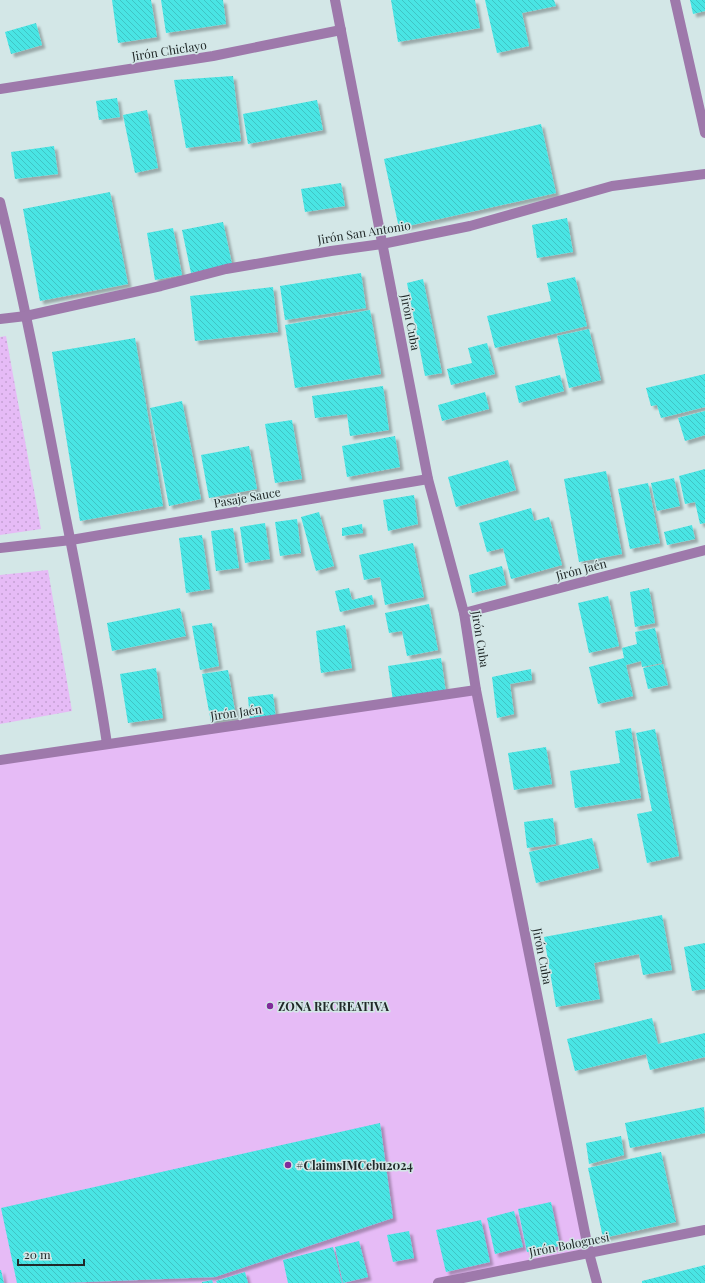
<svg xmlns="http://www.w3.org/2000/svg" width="705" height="1283" font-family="'Playfair Display',serif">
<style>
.grass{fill:url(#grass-dots)}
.pitch{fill:#e6bbf6}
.building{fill:url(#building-back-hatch);filter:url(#shadow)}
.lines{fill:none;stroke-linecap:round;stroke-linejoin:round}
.minor{stroke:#9e79ab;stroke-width:10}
.poi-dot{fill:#802b9a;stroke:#d3e7e7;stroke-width:1.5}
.labels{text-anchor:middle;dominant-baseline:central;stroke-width:3;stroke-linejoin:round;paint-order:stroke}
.street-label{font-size:12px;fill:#212929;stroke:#d3e7e7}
.poi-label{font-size:12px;font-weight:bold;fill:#212929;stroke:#d3e7e7;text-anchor:start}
</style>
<defs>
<pattern id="grass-dots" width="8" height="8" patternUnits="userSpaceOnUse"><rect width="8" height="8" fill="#e6bbf6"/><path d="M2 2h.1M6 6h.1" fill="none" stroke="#c5a1d3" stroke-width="1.8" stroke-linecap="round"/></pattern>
<pattern id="building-back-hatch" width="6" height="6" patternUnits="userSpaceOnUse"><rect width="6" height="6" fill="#48e5e4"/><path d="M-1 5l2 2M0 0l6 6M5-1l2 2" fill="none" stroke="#3fc4c4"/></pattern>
<filter id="shadow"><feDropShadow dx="3.5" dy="3.5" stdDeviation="1" flood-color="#0004"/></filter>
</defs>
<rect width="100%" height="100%" fill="#d3e7e7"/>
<!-- grass -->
<g class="grass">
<polygon points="6,336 41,529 0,535 0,337"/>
<polygon points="48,570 72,711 0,724 0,575"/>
</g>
<!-- pitch -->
<polygon class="pitch" points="476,690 589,1253 449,1283 0,1283 0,760"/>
<!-- building -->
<g class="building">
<polygon points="112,0 151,0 157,37 118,43"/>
<polygon points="161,0 223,0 226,24 166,33"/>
<polygon points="391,0 475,0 480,28 398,42"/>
<polygon points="485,0 554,0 556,6 522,13 529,46 497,53"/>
<polygon points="690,0 705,0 705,11 693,14"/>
<polygon points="36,23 42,45 11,54 5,32"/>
<polygon points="233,76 241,141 186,148 174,80"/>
<polygon points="117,98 120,117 99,120 96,101"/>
<polygon points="317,100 323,130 248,144 243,114"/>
<polygon points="147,110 158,168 135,173 123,115"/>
<polygon points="541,124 556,193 399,228 384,159"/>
<polygon points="54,146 58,174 15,179 11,152"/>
<polygon points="341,183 345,206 305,212 301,189"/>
<polygon points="110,192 128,284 40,301 23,209"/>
<polygon points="567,218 573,252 537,258 532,225"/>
<polygon points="223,222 232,264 191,273 182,230"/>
<polygon points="173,228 182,275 155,280 147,233"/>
<polygon points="361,273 366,308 285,320 280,286"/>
<polygon points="575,277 587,326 495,348 487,316 551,301 547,283"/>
<polygon points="423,279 442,373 425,376 407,283"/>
<polygon points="273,287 278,332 195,341 190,296"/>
<polygon points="370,310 381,374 295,388 285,325"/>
<polygon points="589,329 601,380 569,388 557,336"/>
<polygon points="135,338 163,506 80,521 52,352"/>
<polygon points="487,343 495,374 451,385 447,369 472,363 468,348"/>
<polygon points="705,374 705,407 661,418 657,405 651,406 646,388"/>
<polygon points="560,375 564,391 519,403 515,386"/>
<polygon points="383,386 389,430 350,436 347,414 315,418 312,396"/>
<polygon points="485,392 489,409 442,421 438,405"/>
<polygon points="182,401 201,499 169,506 150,408"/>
<polygon points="705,411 705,435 685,441 678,418"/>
<polygon points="292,420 302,479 275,483 265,424"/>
<polygon points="395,436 400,467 347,477 342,446"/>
<polygon points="249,446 257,489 209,498 201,455"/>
<polygon points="508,460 516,490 456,507 448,477"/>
<polygon points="705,469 705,523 700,524 695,502 685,504 679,476"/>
<polygon points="606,471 622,554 579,562 564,479"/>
<polygon points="674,478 680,506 657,511 651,483"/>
<polygon points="648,483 660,543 630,549 618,489"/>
<polygon points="414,495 418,524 388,531 383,500"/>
<polygon points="531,508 534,521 549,517 562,565 511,579 503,548 487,552 479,523"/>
<polygon points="319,512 334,566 316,571 301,517"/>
<polygon points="297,519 301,553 280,556 275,522"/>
<polygon points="265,523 270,559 245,563 240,527"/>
<polygon points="362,524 363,533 342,536 342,528"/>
<polygon points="692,525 695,539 667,545 664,532"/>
<polygon points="233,528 239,568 216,571 211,531"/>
<polygon points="202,535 210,589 186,593 179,538"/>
<polygon points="413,543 424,597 385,605 380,577 364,580 359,555"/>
<polygon points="502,566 506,585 472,593 469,575"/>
<polygon points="349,588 352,600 372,595 374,604 340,612 335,591"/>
<polygon points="649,588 655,623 635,627 630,592"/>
<polygon points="608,596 619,646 589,653 578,603"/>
<polygon points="429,604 438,650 407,656 402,631 389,633 385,613"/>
<polygon points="180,608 186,636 112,651 107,623"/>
<polygon points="212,623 219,666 200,670 192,626"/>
<polygon points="345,625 352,668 321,673 316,631"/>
<polygon points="655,628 662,663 642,667 641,661 626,665 633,696 598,704 589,667 624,658 622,648 637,644 635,632"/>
<polygon points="441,658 446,693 393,701 388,666"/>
<polygon points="663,664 668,685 648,689 643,668"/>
<polygon points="156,668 163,718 128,723 120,674"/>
<polygon points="531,669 532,680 510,684 514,714 497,718 492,677"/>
<polygon points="228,670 236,717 211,722 202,674"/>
<polygon points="273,694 276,719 250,721 248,697"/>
<polygon points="631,728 641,798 575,808 570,771 620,763 615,731"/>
<polygon points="655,729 679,856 647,863 637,814 652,811 636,733"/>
<polygon points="546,747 552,784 514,790 508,753"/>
<polygon points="553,818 556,844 527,848 524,822"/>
<polygon points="592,838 599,868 536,883 529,852"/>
<polygon points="662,915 672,970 643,975 639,954 594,963 600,999 556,1007 544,937"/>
<polygon points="705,943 705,989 692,991 684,947"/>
<polygon points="652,1018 658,1044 705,1033 705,1057 650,1070 646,1054 575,1071 567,1039"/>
<polygon points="704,1107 705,1133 630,1148 625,1123"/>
<polygon points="380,1123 393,1218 215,1277 61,1283 17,1283 1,1208"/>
<polygon points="621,1136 624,1155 589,1164 586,1143"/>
<polygon points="661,1152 676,1222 603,1238 588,1168"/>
<polygon points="551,1202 560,1246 527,1252 518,1209"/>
<polygon points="514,1211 523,1247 495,1254 487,1218"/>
<polygon points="481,1220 490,1262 446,1272 436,1230"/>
<polygon points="409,1231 414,1258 393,1262 387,1235"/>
<polygon points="359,1241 368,1277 343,1283 335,1247"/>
<polygon points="333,1247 342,1283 288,1283 283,1260"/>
<polygon points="705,1265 705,1283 642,1283 642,1281"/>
<polygon points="0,1270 1,1270 4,1283 0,1283"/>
<polygon points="245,1272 248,1283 217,1283 216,1281"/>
<polygon points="212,1280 213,1283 202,1283 202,1282"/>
</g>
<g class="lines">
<!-- minor -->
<g class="minor">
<polyline points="335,0 428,479 464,613 476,690 589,1253 597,1283"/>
<polyline points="675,0 705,133"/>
<polyline points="0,89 213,56 341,30"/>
<path d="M0,202c23,93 41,187 59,281 17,87 35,173 48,261"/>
<polyline points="0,319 26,316 161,286 226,269 331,251 382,244 470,226 612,186 705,174"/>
<polyline points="0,548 71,540 428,479"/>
<polyline points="464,613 705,550"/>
<polyline points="0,760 476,690"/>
<polyline points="438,1283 705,1230"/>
</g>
</g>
<!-- markers -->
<g class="poi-dot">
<circle cx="270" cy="1006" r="4"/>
<circle cx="288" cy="1165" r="4"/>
</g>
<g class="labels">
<!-- street labels -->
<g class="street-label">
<text transform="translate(169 50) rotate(-9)">Jirón Chiclayo</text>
<text transform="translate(364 232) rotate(-9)">Jirón San Antonio</text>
<text transform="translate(411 322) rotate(79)">Jirón Cuba</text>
<text transform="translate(247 497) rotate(-10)">Pasaje Sauce</text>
<text transform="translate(581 569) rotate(-15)">Jirón Jaén</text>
<text transform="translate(481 639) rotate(81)">Jirón Cuba</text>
<text transform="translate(236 712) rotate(-8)">Jirón Jaén</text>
<text transform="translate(543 956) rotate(79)">Jirón Cuba</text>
<text transform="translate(569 1244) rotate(-11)">Jirón Bolognesi</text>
</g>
<!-- poi labels -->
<g class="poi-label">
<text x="278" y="1006">ZONA RECREATIVA</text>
<text x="296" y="1165">#ClaimsIMCebu2024</text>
</g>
</g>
<!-- scale -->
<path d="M18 1259v6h66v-6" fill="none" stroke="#212929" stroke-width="2"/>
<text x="24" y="1259" font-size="12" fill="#212929" stroke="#d3e7e7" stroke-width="3" paint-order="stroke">20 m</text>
</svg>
